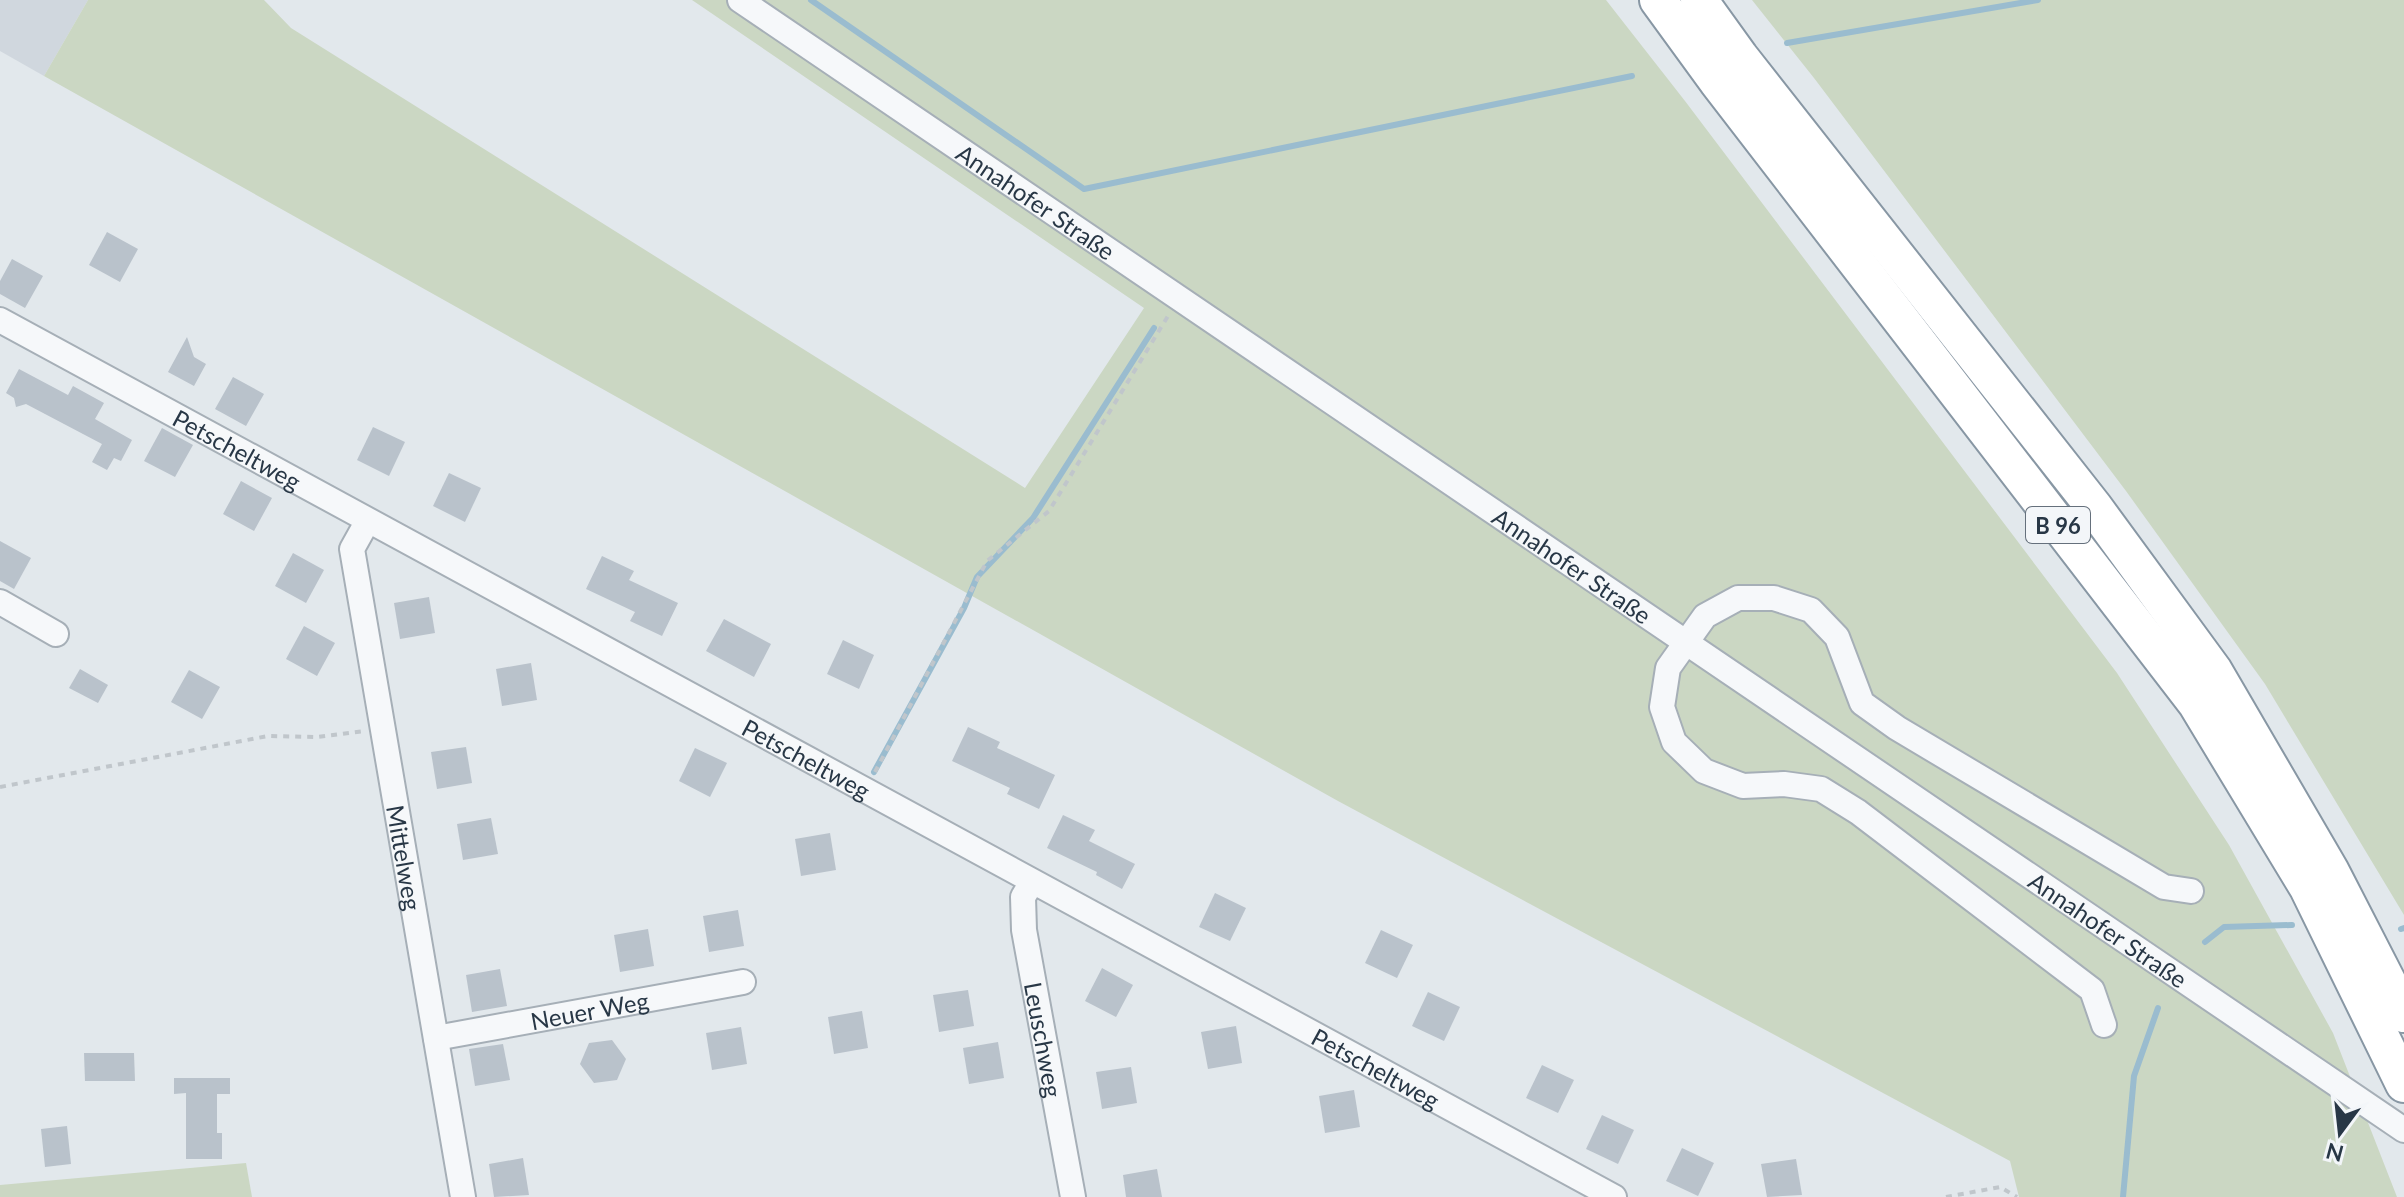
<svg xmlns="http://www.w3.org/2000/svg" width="2404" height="1197" font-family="Lato,sans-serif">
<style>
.built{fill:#d0d7de}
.green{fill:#cbd7c3}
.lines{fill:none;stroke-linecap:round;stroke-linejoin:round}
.stream{stroke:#9abccf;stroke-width:6}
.building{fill:#b9c2cb}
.minor-casing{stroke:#a6afb7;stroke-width:28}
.highway-casing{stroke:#8897a4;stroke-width:40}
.path{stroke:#c0c6cb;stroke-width:4;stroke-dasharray:6 6;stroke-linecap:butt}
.minor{stroke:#f6f8fa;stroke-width:24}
.highway{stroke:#fff;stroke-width:36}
.labels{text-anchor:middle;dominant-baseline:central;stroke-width:7;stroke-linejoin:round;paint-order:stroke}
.shield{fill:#f3f6f9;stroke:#65707c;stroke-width:2}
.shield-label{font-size:22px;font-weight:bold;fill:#283746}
.street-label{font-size:24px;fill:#283746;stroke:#f3f6f9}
</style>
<rect width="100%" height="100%" fill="#e2e8ec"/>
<!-- built -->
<polygon class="built" points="0,0 88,0 44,76 0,51"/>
<!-- green -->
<g class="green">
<polygon points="88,0 264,0 291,28 1025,488 1144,308 692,0 1606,0 1685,101 2117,673 2229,845 2333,1033 2397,1197 2019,1197 2010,1161 1338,801 44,76"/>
<polygon points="1752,0 2404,0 2404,915 2265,684 2126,491 1814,78"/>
<polygon points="246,1163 252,1197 0,1197 0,1185"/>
</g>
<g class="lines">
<!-- stream -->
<g class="stream">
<polyline points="811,0 1084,189 1632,76"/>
<polyline points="1787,43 2038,0"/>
<polyline points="874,772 964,608 977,577 1033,518 1154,328"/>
<polyline points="2401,929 2404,928"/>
<polyline points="2205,942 2224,927 2292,925"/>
<polyline points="2123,1197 2134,1076 2158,1008"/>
</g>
</g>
<!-- building -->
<g class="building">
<polygon points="107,232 138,249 120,282 89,265"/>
<polygon points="12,259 43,276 25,308 0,294 0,281"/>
<polygon points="187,337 194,357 206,364 194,386 168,372"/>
<polygon points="19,369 68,395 73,386 104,403 95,419 132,440 121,461 114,458 107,470 92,462 102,444 26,404 16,407 14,398 6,393"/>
<polygon points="233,377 264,394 246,426 215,409"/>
<polygon points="373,427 405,442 389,476 357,460"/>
<polygon points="162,428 193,445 175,477 144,461"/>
<polygon points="449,473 481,488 465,522 433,506"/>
<polygon points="241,481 272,498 254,531 223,514"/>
<polygon points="0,541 31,558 14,589 0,581"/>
<polygon points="293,553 324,570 306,603 275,586"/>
<polygon points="602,556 634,571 629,580 678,603 662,636 630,621 635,612 586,589"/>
<polygon points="429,597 435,633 400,639 394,603"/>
<polygon points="724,619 771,644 754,677 706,651"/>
<polygon points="304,626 335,643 317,676 286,659"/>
<polygon points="843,640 874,655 859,689 827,674"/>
<polygon points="531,663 537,700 502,706 496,669"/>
<polygon points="80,669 108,685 98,703 69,688"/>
<polygon points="189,670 220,687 202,719 171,702"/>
<polygon points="968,727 1000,742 997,748 1055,775 1039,809 1007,794 1010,788 952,761"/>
<polygon points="466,747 472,783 437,789 431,752"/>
<polygon points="695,748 727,763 710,797 679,781"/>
<polygon points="1063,815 1095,830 1089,841 1135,864 1122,889 1096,875 1097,872 1047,848"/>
<polygon points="491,818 498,854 463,860 457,824"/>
<polygon points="830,833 836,870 801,876 795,839"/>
<polygon points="1215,893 1246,908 1230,941 1199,927"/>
<polygon points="738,910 744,946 709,952 703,916"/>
<polygon points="648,929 654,966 620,972 614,935"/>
<polygon points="1381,930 1413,945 1397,978 1365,963"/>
<polygon points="1102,968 1133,985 1116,1017 1085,1001"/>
<polygon points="500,969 507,1006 472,1012 466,975"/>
<polygon points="968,990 974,1026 939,1032 933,995"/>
<polygon points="1428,992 1460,1007 1444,1041 1412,1026"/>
<polygon points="862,1011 868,1048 834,1054 828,1017"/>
<polygon points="1236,1026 1242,1063 1208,1069 1201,1032"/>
<polygon points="741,1027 747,1064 712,1070 706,1033"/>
<polygon points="612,1040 626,1059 617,1080 594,1083 580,1064 589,1043"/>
<polygon points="998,1042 1004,1078 969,1084 963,1048"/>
<polygon points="503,1044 510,1080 475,1086 469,1049"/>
<polygon points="84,1053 134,1053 135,1081 85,1081"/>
<polygon points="1542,1065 1574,1080 1558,1113 1526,1098"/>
<polygon points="1131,1067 1137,1103 1102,1109 1096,1072"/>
<polygon points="174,1078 230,1078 230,1094 217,1094 217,1133 222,1133 222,1159 186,1159 186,1093 174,1094"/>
<polygon points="1354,1090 1360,1127 1325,1133 1319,1096"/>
<polygon points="1602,1115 1634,1130 1618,1164 1586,1149"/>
<polygon points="67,1126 71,1164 45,1167 41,1129"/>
<polygon points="1682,1148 1714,1163 1698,1196 1666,1181"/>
<polygon points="523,1158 529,1195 494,1197 489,1164"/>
<polygon points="1796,1159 1802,1195 1767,1197 1761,1164"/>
<polygon points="1157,1169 1162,1197 1126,1197 1123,1175"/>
</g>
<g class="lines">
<!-- minor casing -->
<g class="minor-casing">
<g id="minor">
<path id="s1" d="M740,0l1664,1130"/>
<path id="s2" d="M0,320l1614,877"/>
<path id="s3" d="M367,522l-15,27 111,648"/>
<polyline points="0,602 56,634"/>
<path id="s4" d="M1032,882l-9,15 1,33 49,267"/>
<polyline points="2104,1025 2092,990 1858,812 1821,789 1784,784 1743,786 1704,771 1674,742 1662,707 1668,668 1705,616 1738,598 1774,598 1811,610 1837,637 1862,703 1897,728 2164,887 2191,891"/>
<path id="s5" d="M436,1038l307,-56"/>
</g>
</g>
<!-- highway casing -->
<g class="highway-casing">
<g id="highway">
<polyline points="1658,0 1717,81 2196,703 2308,888 2404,1084"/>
<polyline points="1699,0 1740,57 2094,507 2214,671 2330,870 2404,1014"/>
</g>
</g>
<!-- path -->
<g class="path">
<polyline points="875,772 987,561 1049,511 1168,316"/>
<polyline points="0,787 268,736 317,737 364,731"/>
<polyline points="1946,1197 2000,1187 2017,1197"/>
</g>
<!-- minor -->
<use href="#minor" class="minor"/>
<!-- highway -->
<use href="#highway" class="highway"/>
</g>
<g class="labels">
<!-- shield labels -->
<rect class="shield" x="2026" y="507" width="64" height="36" rx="6"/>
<g class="shield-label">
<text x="2058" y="525">B 96</text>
</g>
<!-- street labels -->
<g class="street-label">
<text stroke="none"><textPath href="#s1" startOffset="358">Annahofer Straße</textPath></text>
<text stroke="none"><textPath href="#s2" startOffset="270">Petscheltweg</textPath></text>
<text stroke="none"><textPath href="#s1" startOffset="1006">Annahofer Straße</textPath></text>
<text stroke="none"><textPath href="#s2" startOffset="918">Petscheltweg</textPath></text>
<text stroke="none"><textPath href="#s3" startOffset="344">Mittelweg</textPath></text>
<text stroke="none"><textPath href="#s1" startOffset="1654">Annahofer Straße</textPath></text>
<text stroke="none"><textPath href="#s5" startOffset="156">Neuer Weg</textPath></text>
<text stroke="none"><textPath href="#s4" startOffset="162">Leuschweg</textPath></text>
<text stroke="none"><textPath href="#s2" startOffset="1566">Petscheltweg</textPath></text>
</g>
</g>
<!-- north arrow -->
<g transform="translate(2340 1133) rotate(195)" stroke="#f3f6f9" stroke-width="6" paint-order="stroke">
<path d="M0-6L14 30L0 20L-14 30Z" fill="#283746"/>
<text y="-12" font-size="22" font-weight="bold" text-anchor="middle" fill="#283746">N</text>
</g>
</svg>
